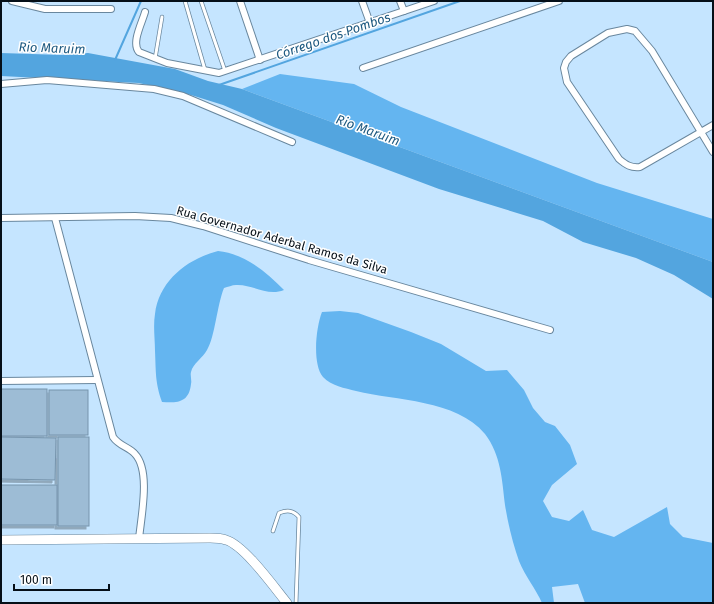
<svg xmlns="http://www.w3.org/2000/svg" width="714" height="604" font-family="'Fira Sans',sans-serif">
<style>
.forest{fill:#64b5f0}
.water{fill:#53a5df}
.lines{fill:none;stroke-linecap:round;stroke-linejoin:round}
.stream{stroke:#53a5df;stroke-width:2}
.building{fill:#9dbcd5;stroke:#7694ac;filter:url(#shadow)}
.service-casing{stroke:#69879e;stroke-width:4.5}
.minor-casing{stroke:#69879e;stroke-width:8}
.secondary-casing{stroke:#69879e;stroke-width:10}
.service{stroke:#fff;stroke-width:3}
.minor{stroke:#fff;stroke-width:6}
.secondary{stroke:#fff;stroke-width:9}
.labels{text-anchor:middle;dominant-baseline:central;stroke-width:3;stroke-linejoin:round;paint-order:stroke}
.street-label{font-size:12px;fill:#050f18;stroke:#fff}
.water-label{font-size:13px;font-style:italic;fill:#1d5980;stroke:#fff}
</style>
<defs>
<filter id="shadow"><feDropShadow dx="-3" dy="3" stdDeviation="0" flood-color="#0004"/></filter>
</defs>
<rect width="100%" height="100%" fill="#c5e5ff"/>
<!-- forest -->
<g class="forest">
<polygon points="280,74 354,84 401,107 597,183 713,219 713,262 242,89"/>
<path d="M218,251c27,3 47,20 66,39 -17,7 -31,-6 -48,-5 -4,0 -8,2 -12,3 -7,17 -9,49 -17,62 -4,8 -14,13 -16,22 -1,4 1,8 0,12 -2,19 -14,19 -29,18 -7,-20 -6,-30 -7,-51 0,-12 -2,-25 0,-37 4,-33 32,-55 63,-63z"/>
<path d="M340,311l18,2 53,19 30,12 45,27 21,-1 17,20 9,18 12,14 10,4 15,19 7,19 -25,21 -9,16 9,16 17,4 14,-11 9,20 22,7 53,-30 3,17 13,13 30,6v60h-128l-7,-19 -26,3 2,16h-12c-6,-14 -17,-27 -23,-42 -6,-17 -11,-37 -14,-56 -3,-25 -4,-50 -20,-71 -29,-35 -89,-33 -129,-43 -11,-3 -25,-5 -33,-14 -11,-13 -7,-50 -1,-65z"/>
</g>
<!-- water -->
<polygon class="water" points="1,53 62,55 88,53 175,69 208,81 242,89 713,262 713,299 674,275 636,258 583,242 543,221 439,189 276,128 223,105 191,95 139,83 1,76"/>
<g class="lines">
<!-- stream -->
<g class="stream">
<polyline points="115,60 141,1"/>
<polyline points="219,85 460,1"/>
</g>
</g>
<!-- building -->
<g class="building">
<rect x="1" y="389" width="46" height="47"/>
<rect x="49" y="390" width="39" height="45"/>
<polygon points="1,437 56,438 55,480 1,479"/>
<rect x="58" y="437" width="31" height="89"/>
<rect x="1" y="485" width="56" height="40"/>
</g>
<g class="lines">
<!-- service casing -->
<g class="service-casing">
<g id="service">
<polyline points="185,1 205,70"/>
<polyline points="201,1 225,71"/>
<polyline points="155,59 162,17"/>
<path d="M273,531l6,-18c8,-3 14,-3 20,4l-3,86"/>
</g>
</g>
<!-- minor casing -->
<g class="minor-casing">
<g id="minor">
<polyline points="12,1 45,9 111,9"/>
<polyline points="240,1 260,60"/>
<polyline points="362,1 370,23"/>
<polyline points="400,1 404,11"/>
<path d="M145,12c-3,11 -14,31 -6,40l28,11 52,10 215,-72"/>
<polyline points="363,68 559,1"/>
<polyline points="1,84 47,80 154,89 183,96 292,142"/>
<path d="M713,125l-73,42c-9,1 -14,-2 -21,-8l-52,-77 -3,-14 2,-6 5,-6 37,-23 19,-4 8,2 17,20 61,101"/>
<polyline points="1,218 135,216 171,218 203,226 309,260 550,330"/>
<path d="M55,218l58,219c6,9 16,10 22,17 16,17 6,63 4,85"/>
<polyline points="1,381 97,380"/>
</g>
</g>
<!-- secondary casing -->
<g class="secondary-casing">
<path id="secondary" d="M1,540l209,-2c5,0 11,0 16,2 18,5 48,47 61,63"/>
</g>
<!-- service -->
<use href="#service" class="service"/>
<!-- minor -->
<use href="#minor" class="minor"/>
<!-- secondary -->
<use href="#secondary" class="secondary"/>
</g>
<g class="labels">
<!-- street labels -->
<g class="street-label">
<text transform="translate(282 240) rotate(16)">Rua Governador Aderbal Ramos da Silva</text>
</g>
<!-- water labels -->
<g class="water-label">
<text transform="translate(333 36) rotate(-19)">Córrego dos Pombos</text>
<text transform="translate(52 48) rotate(2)">Rio Maruim</text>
<text transform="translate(368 130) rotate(20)">Rio Maruim</text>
</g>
</g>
<!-- border -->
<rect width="714" height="604" fill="none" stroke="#050f18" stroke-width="4"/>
<!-- scale -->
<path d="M14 584v6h95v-6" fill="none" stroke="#050f18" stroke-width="2"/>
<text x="20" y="584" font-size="12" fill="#050f18" stroke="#ffffff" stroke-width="3" paint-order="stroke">100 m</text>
</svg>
